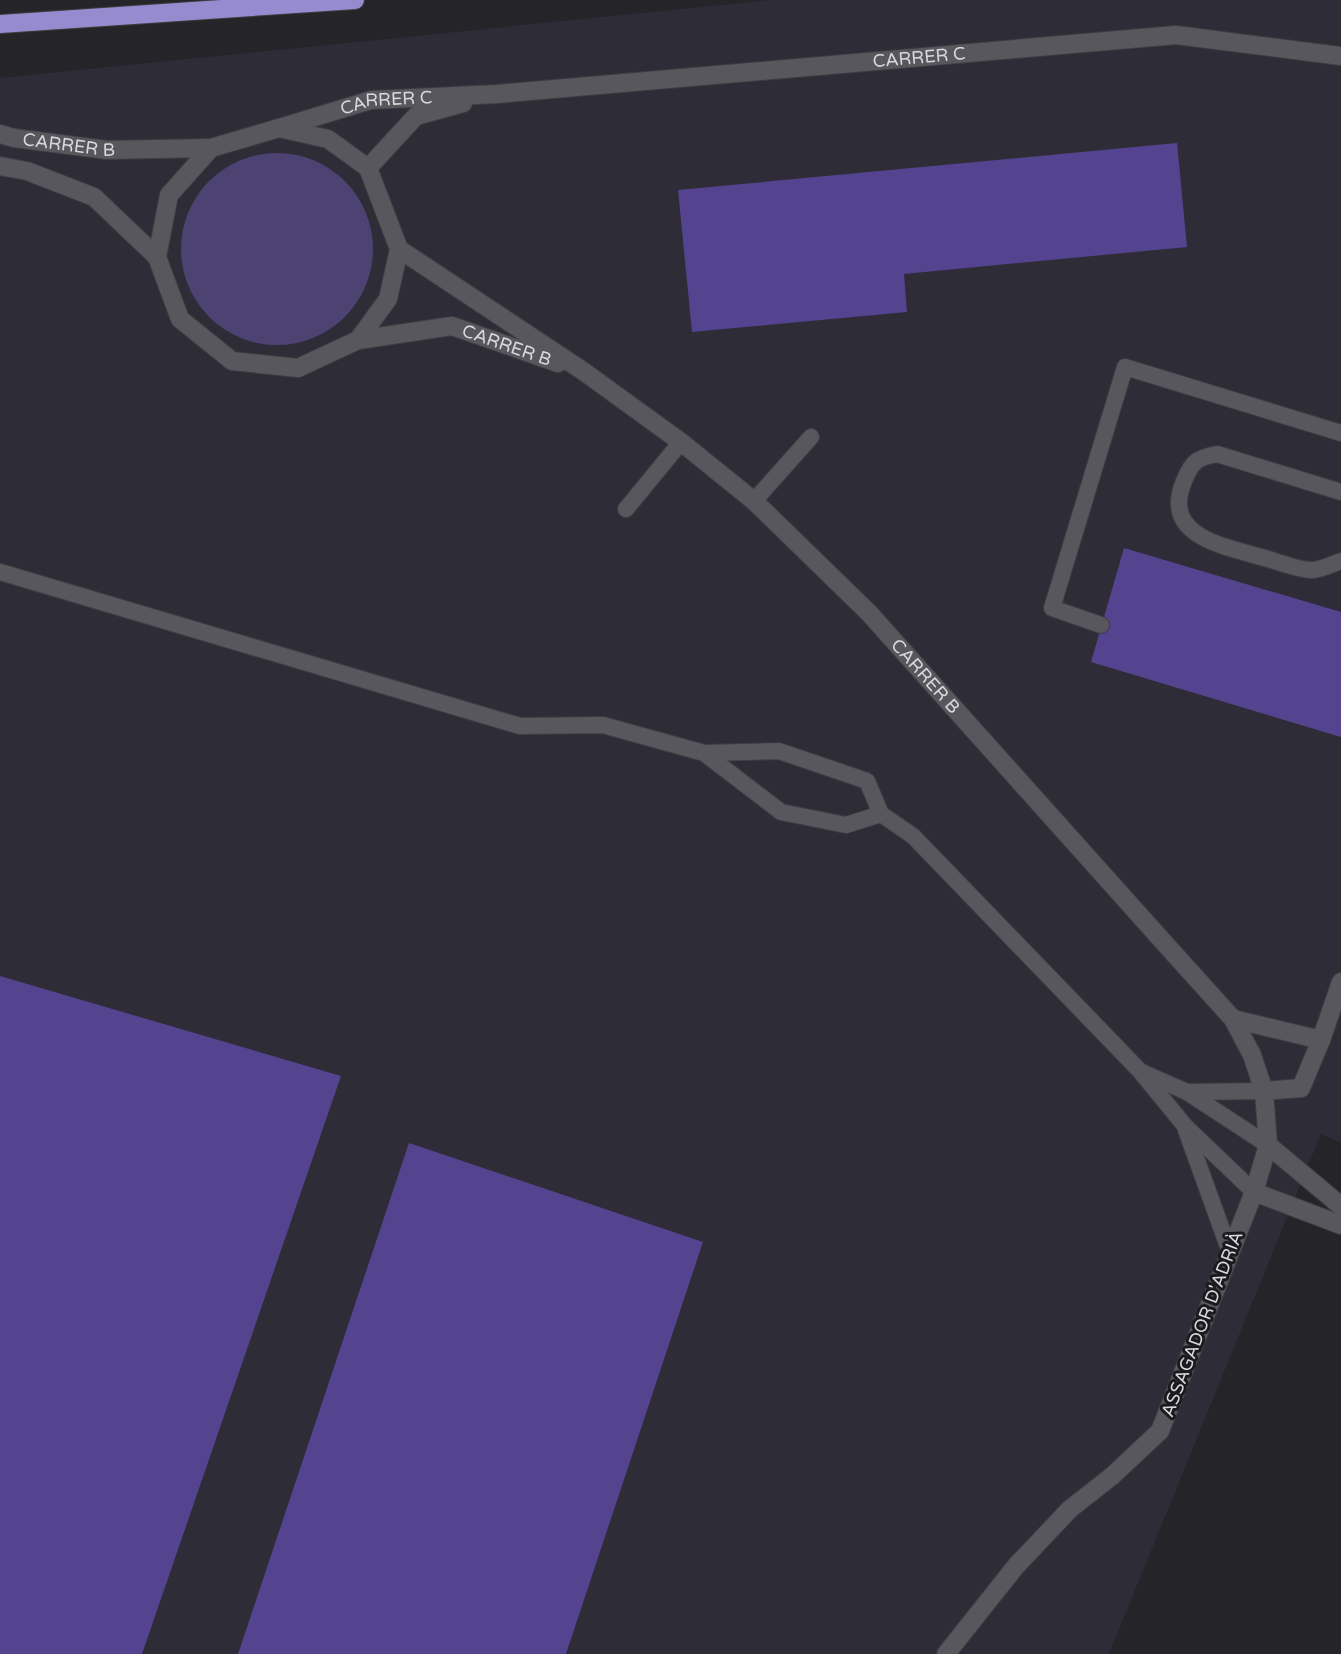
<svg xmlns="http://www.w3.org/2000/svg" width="1341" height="1654" font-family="'Varela Round',sans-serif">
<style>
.built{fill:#2e2c37}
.green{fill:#4c4373}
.building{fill:#54448f}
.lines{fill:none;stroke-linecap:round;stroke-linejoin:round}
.lane-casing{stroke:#3f3e42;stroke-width:18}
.street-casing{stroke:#3f3e42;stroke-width:20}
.highway-casing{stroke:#3f3e42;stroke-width:20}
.lane{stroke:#58575d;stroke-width:16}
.street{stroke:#58575d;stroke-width:18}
.highway{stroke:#968bcf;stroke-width:18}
.labels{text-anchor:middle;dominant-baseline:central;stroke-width:6;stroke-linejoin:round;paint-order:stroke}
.street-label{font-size:18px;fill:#d9d8dc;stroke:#1b1a1f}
</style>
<rect width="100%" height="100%" fill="#242429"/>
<!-- built -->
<polygon class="built" points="771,0 1341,0 1341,1143 1321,1134 1109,1654 0,1654 0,78"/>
<!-- green -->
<circle class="green" cx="277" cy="249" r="96"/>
<!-- building -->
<g class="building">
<polygon points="1177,143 1187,247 904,274 907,312 692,332 678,190"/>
<polygon points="1124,548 1341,612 1341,737 1091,662"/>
<polygon points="0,976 341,1076 142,1654 0,1654"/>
<polygon points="409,1143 703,1242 566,1654 238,1654"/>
</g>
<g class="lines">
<!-- lane casing -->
<g class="lane-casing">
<g id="lane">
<path d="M1341,492l-124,-38c-20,4 -25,7 -33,27 -23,55 39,65 77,76 16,4 33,12 49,13 9,1 22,-6 31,-9"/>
<polyline points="754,501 811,437"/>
<polyline points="626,509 681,442"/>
<polyline points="0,572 520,726 603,725 704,753 779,751 867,781 881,814 913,836 1140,1071 1185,1126 1254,1192"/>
<polyline points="1101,625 1052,608 1125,367 1341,433"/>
<polyline points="704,753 781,812 846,825 881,814"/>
<polyline points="1144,1073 1187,1092 1268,1145"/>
<polyline points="1187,1092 1264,1091"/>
<polyline points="1186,1130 1230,1252"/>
</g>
</g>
<!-- street casing -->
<g class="street-casing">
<g id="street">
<path id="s1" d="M279,128l92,-28 126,-6 679,-59 165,21"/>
<path id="s2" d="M0,134l14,4 93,12 104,-2"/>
<polyline points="0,166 27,171 94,197 157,257"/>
<polyline points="368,168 416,116 463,103"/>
<path id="s3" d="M399,249l184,122 98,71 73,59 115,112 299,334 65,72 19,36 12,36 4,54 -14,47 -94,239 -48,45 -42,33 -54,57 -70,88"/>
<path id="s4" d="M358,340l30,-41 11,-50 -31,-81 -40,-29 -49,-11 -68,20 -42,47 -12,62 23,62 52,42 66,7 60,-28 94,-14 106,37"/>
<polyline points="1233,1019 1321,1040"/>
<polyline points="1264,1091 1301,1088 1321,1040 1341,982"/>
<polyline points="1268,1145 1341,1206"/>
<polyline points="1254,1192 1341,1225"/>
</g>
</g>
<!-- highway casing -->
<g class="highway-casing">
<polyline id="highway" points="0,24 355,0"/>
</g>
<!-- lane -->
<use href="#lane" class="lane"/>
<!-- street -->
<use href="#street" class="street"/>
<!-- highway -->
<use href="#highway" class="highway"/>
</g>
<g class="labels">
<!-- street labels -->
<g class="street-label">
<text stroke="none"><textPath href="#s1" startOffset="646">CARRER C</textPath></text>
<text stroke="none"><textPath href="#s1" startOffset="111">CARRER C</textPath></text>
<text stroke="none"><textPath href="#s2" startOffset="70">CARRER B</textPath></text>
<text stroke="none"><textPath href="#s4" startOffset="904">CARRER B</textPath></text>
<text stroke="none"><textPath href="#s3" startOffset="681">CARRER B</textPath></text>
<text transform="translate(1202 1324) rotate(-69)">ASSAGADOR D'ADRIÀ</text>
</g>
</g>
</svg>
